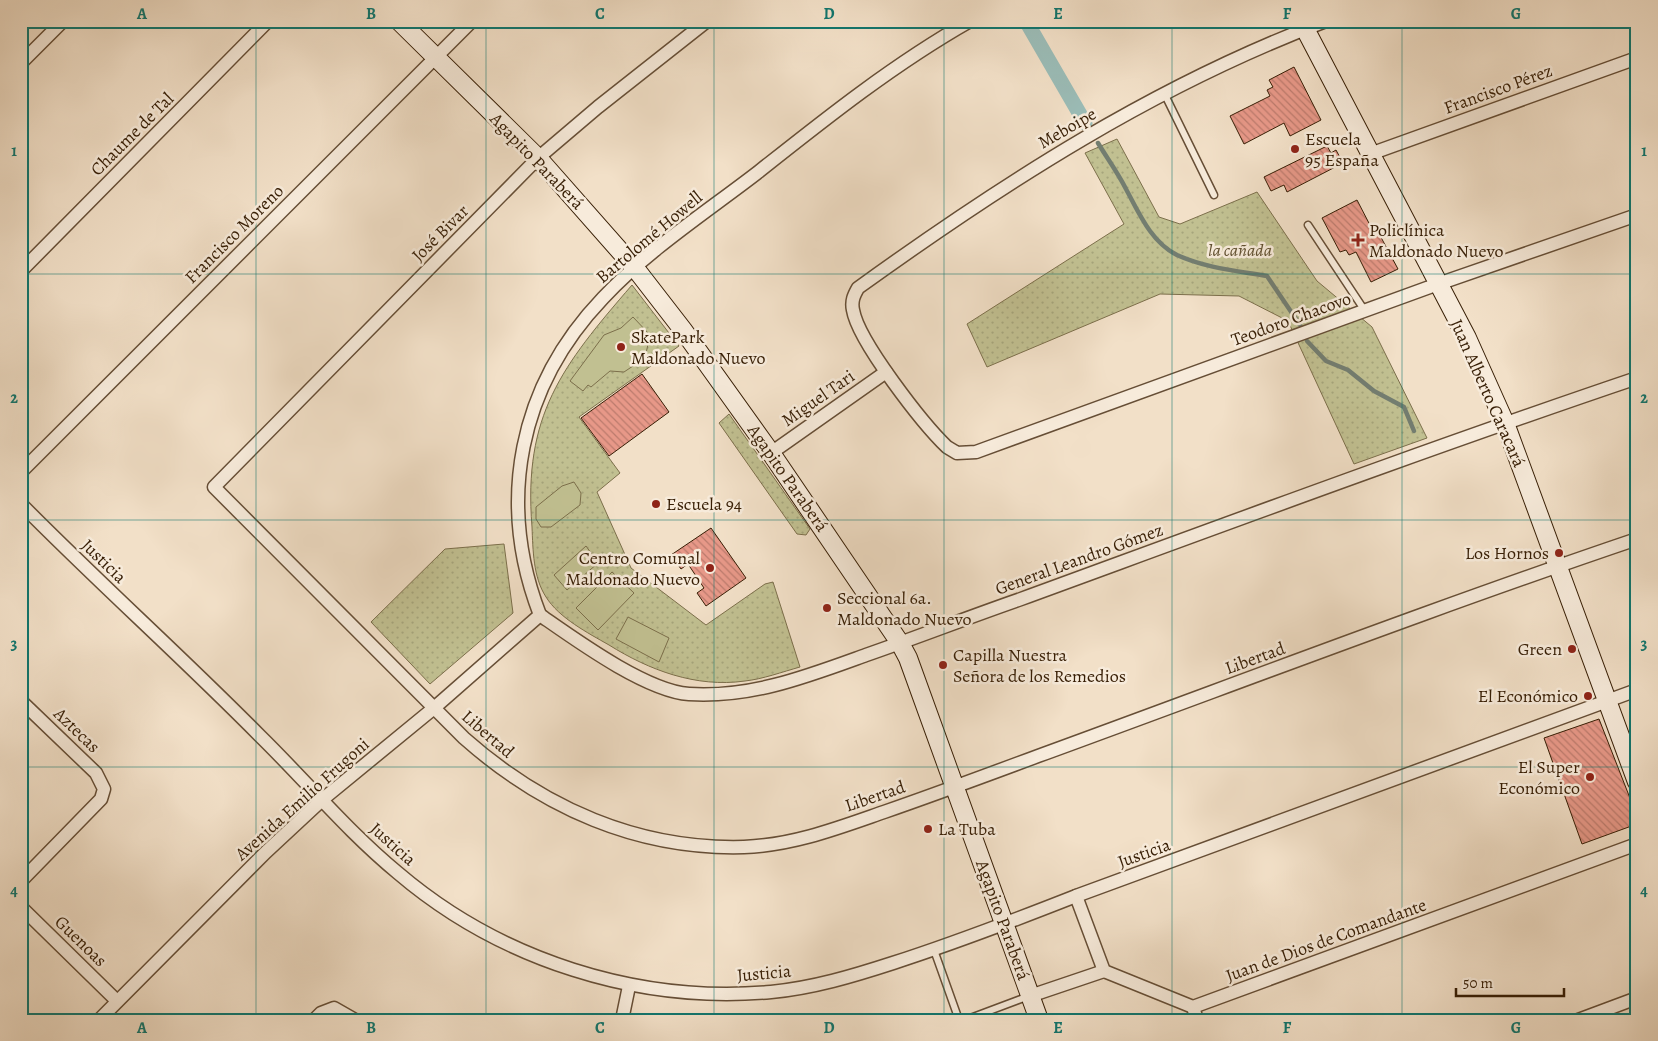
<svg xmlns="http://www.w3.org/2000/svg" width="1658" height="1041" font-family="Alegreya,serif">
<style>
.grass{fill:url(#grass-dots);stroke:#7c6f4b}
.garden{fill:#c1c091;stroke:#7c6f4b}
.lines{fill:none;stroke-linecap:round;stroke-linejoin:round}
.stream{stroke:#737d70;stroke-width:4.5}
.canal{stroke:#9bbdb8;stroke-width:15}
.building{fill:url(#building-back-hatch);stroke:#371e05}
.lane-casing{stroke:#664e36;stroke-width:9}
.street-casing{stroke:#664e36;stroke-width:15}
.secondary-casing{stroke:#371e05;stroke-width:20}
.lane{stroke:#f7ebdb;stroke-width:6}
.street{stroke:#f7ebdb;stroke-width:12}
.secondary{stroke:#f7ebdb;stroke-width:18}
.grid{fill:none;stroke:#0f766e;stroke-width:1;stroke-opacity:0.55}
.poi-dot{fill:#8f2418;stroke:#f7ebdb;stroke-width:2}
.labels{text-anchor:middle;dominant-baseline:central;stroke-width:5;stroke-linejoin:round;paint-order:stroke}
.street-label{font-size:18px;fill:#371e05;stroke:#f7ebdb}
.poi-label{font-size:18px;fill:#371e05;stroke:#f7ebdb;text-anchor:start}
.park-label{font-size:18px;font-style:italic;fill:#604f2f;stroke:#f7ebdb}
.neatline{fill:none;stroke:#0f766e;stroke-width:2}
.grid-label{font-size:16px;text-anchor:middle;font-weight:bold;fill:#0f766e}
</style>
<defs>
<pattern id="grass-dots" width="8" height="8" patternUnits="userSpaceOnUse" patternTransform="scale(1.25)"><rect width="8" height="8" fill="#c1c091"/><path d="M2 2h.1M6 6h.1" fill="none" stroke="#a6a57c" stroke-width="1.8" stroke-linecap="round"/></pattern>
<pattern id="building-back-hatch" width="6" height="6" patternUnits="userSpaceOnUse" patternTransform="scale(1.25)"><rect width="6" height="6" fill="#e79888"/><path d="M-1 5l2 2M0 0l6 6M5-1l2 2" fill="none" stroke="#bc7b6d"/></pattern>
</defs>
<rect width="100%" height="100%" fill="#f2e0c8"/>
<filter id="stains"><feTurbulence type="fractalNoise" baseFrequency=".004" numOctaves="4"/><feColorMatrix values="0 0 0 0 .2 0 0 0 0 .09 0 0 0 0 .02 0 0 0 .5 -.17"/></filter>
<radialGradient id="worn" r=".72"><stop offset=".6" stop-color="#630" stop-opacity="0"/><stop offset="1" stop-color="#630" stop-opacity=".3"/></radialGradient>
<!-- grass -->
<g class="grass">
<polygon points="1117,139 1159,217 1180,224 1257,192 1317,281 1372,327 1427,438 1354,464 1288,321 1239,296 1160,294 987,367 967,324 1124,224 1085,153"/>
<path d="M632,285l47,61 -100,71 41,56 -23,19 34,76 75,57 59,-41 8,-2 27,85c-18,5 -37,12 -55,14 -49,7 -96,-11 -136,-36 -21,-12 -50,-27 -63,-48 -13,-20 -13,-47 -14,-70 -9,-112 30,-161 100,-242z"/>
<polygon points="729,414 810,529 806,535 797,534 719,423"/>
<polygon points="504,544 513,613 430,684 371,622 445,549"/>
</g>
<!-- garden -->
<g class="garden">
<polygon points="633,317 650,335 645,358 624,372 610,371 591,387 588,385 583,391 570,381 604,335 621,328"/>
<polygon points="574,482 581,493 580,505 551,527 541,527 536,519 536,507 562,486"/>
<polygon points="586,546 598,563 567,590 554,575"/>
<polygon points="612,572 634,593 598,630 576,608"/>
<polygon points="628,617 669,638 659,662 616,639"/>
</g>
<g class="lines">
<!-- stream -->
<g class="stream">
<path d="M1098,143c9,15 20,30 28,46 13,24 25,53 51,66 28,13 61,16 90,21l33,49"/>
<polyline points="1307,341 1326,361 1348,370 1374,391 1404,407 1414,431"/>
</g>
<!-- canal -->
<polyline class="canal" points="1026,21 1085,123"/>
</g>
<!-- building -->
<g class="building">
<polygon points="1294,67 1321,120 1290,136 1284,123 1244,144 1230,116 1270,96 1267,90 1273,87 1269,80"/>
<polygon points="1327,146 1331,153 1336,150 1343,163 1287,192 1284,185 1271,191 1264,177"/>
<polygon points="1357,200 1372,229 1376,228 1398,269 1371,282 1356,252 1349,255 1346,250 1340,252 1322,218"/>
<polygon points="642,374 669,412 609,456 581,418"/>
<polygon points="711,528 746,578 706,606 697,593 704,588 688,564 681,569 671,555"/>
<polygon points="1599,719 1637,816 1637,824 1582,844 1544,738"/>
</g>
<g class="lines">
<!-- lane casing -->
<g class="lane-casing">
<g id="lane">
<polyline points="1165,95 1214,195"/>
<polyline points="1308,225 1365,311"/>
<polyline points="934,950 959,1020"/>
<polyline points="965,1020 1029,996"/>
</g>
</g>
<!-- street casing -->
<g class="street-casing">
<g id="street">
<path d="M707,21l-109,86 -60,51 -324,329 250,251c79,70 174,112 280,109 50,-2 94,-19 140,-35 52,-18 103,-37 154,-56 200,-73 398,-149 599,-217"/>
<path d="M1326,21c-170,64 -321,161 -468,267 -4,7 -7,13 -5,22 5,31 70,114 94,137l10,6 19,-1 462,-168 199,-69"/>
<polyline points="21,63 63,21"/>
<polyline points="1370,154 1637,58"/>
<polyline points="21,271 268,21"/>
<polyline points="771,453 886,372"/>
<polyline points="21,472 472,21"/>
<path d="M21,504c78,79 161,153 239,232 46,45 88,96 138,137 102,87 240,131 373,119 42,-4 82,-16 122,-29 62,-20 122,-43 183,-67l561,-206"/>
<path d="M540,615c36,25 106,76 149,79 63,4 119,-18 177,-39 52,-18 103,-38 155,-56 205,-75 409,-151 616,-221"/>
<path d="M540,615c-44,-114 -21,-229 63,-317 45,-48 102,-85 154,-125 68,-54 137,-109 213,-152"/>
<polyline points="21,701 96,773 104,789 101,799 21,881"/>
<polyline points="1076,896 1104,971 1193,1007 1637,844"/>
<polyline points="21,907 117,1001"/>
<polyline points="1030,996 1104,971"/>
<polyline points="1193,1007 1197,1020"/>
<polyline points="99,1020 266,852 323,799 434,708 540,615"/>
<polyline points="314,1020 321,1013 334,1008 355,1020"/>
<polyline points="622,1020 629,986"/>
<polyline points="1578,1020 1637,998"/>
</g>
</g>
<!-- secondary casing -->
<g class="secondary-casing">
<g id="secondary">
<polyline points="399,21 538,158 635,268 683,330 771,453 900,643 908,658 1039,1020"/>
<polyline points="1301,21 1467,338 1505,423 1637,782"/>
</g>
</g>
<!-- lane -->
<use href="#lane" class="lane"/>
<!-- street -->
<use href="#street" class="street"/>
<!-- secondary -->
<use href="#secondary" class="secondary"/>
</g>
<!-- grid -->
<path class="grid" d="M256,21v999M486,21v999M714,21v999M944,21v999M1172,21v999M1402,21v999M21,274h1616M21,520h1616M21,767h1616"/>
<!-- markers -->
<g class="poi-dot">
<circle cx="1295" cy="149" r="5"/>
<path d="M1355.5 232.5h5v5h5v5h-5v5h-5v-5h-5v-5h5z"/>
<circle cx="621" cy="347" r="5"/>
<circle cx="656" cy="504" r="5"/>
<circle cx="1559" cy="553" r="5"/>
<circle cx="710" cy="568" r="5"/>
<circle cx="827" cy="608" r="5"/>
<circle cx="1572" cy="649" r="5"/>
<circle cx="943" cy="665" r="5"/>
<circle cx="1588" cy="696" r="5"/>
<circle cx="1590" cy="777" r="5"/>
<circle cx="928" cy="829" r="5"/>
</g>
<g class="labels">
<!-- street labels -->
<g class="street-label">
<text transform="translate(1498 89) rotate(-20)">Francisco Pérez</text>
<text transform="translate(1067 128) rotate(-30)">Meboipe</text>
<text transform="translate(132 134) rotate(-45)">Chaume de Tal</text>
<text transform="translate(537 161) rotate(46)">Agapito Paraberá</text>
<text transform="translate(440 233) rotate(-45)">José Bivar</text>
<text transform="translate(234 234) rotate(-45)">Francisco Moreno</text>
<text transform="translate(649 237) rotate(-40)">Bartolomé Howell</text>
<text transform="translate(1291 319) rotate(-20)">Teodoro Chacovo</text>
<text transform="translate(1488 393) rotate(66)">Juan Alberto Caracará</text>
<text transform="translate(818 398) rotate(-35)">Miguel Tari</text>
<text transform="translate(788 478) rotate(55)">Agapito Paraberá</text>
<text transform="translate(1079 559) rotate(-20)">General Leandro Gómez</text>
<text transform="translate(104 561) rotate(44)">Justicia</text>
<text transform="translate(1255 658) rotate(-20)">Libertad</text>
<text transform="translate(77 730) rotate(44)">Aztecas</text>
<text transform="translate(488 734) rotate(41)">Libertad</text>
<text transform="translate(875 796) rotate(-19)">Libertad</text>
<text transform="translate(302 799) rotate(-42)">Avenida Emilio Frugoni</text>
<text transform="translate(393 844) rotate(42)">Justicia</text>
<text transform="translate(1144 853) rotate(-20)">Justicia</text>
<text transform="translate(1003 920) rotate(70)">Agapito Paraberá</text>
<text transform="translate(1326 940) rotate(-20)">Juan de Dios de Comandante</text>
<text transform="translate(81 941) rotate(44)">Guenoas</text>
<text transform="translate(764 973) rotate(-5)">Justicia</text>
</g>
<!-- poi labels -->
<g class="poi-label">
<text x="1305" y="139">Escuela<tspan x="1305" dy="21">95 España</tspan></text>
<text x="1369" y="230">Policlínica<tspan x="1369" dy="21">Maldonado Nuevo</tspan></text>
<text x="631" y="337">SkatePark<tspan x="631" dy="21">Maldonado Nuevo</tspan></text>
<text x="666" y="504">Escuela 94</text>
<text x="1549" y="553" text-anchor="end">Los Hornos</text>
<text x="700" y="558" text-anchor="end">Centro Comunal<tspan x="700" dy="21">Maldonado Nuevo</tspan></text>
<text x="837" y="598">Seccional 6a.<tspan x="837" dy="21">Maldonado Nuevo</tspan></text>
<text x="1562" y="649" text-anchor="end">Green</text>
<text x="953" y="655">Capilla Nuestra<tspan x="953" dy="21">Señora de los Remedios</tspan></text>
<text x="1578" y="696" text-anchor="end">El Económico</text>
<text x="1580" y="767" text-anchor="end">El Super<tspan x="1580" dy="21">Económico</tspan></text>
<text x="938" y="829">La Tuba</text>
</g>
<!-- park labels -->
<g class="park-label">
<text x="1240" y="250">la cañada</text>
</g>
</g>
<!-- margin -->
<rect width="1658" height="1041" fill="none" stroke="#f2e0c8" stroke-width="55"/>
<!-- scale -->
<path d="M1456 988v8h108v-8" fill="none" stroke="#371e05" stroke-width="2.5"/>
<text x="1463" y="988" font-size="15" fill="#371e05" stroke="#f7ebdb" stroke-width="4" paint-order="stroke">50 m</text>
<rect x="28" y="28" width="1602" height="986" class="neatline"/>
<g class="grid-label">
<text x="142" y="19">A</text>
<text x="371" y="19">B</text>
<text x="600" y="19">C</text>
<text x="829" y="19">D</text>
<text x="1058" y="19">E</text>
<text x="1287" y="19">F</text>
<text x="1516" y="19">G</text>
<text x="14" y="156">1</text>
<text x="1644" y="156">1</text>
<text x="14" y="403">2</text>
<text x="1644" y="403">2</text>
<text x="14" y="649">3</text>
<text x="1644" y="649">3</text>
<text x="14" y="896">4</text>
<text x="1644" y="896">4</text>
<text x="142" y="1033">A</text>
<text x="371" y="1033">B</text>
<text x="600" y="1033">C</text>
<text x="829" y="1033">D</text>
<text x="1058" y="1033">E</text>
<text x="1287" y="1033">F</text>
<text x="1516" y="1033">G</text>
</g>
<rect width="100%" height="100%" filter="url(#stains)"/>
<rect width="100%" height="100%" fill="url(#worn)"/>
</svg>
